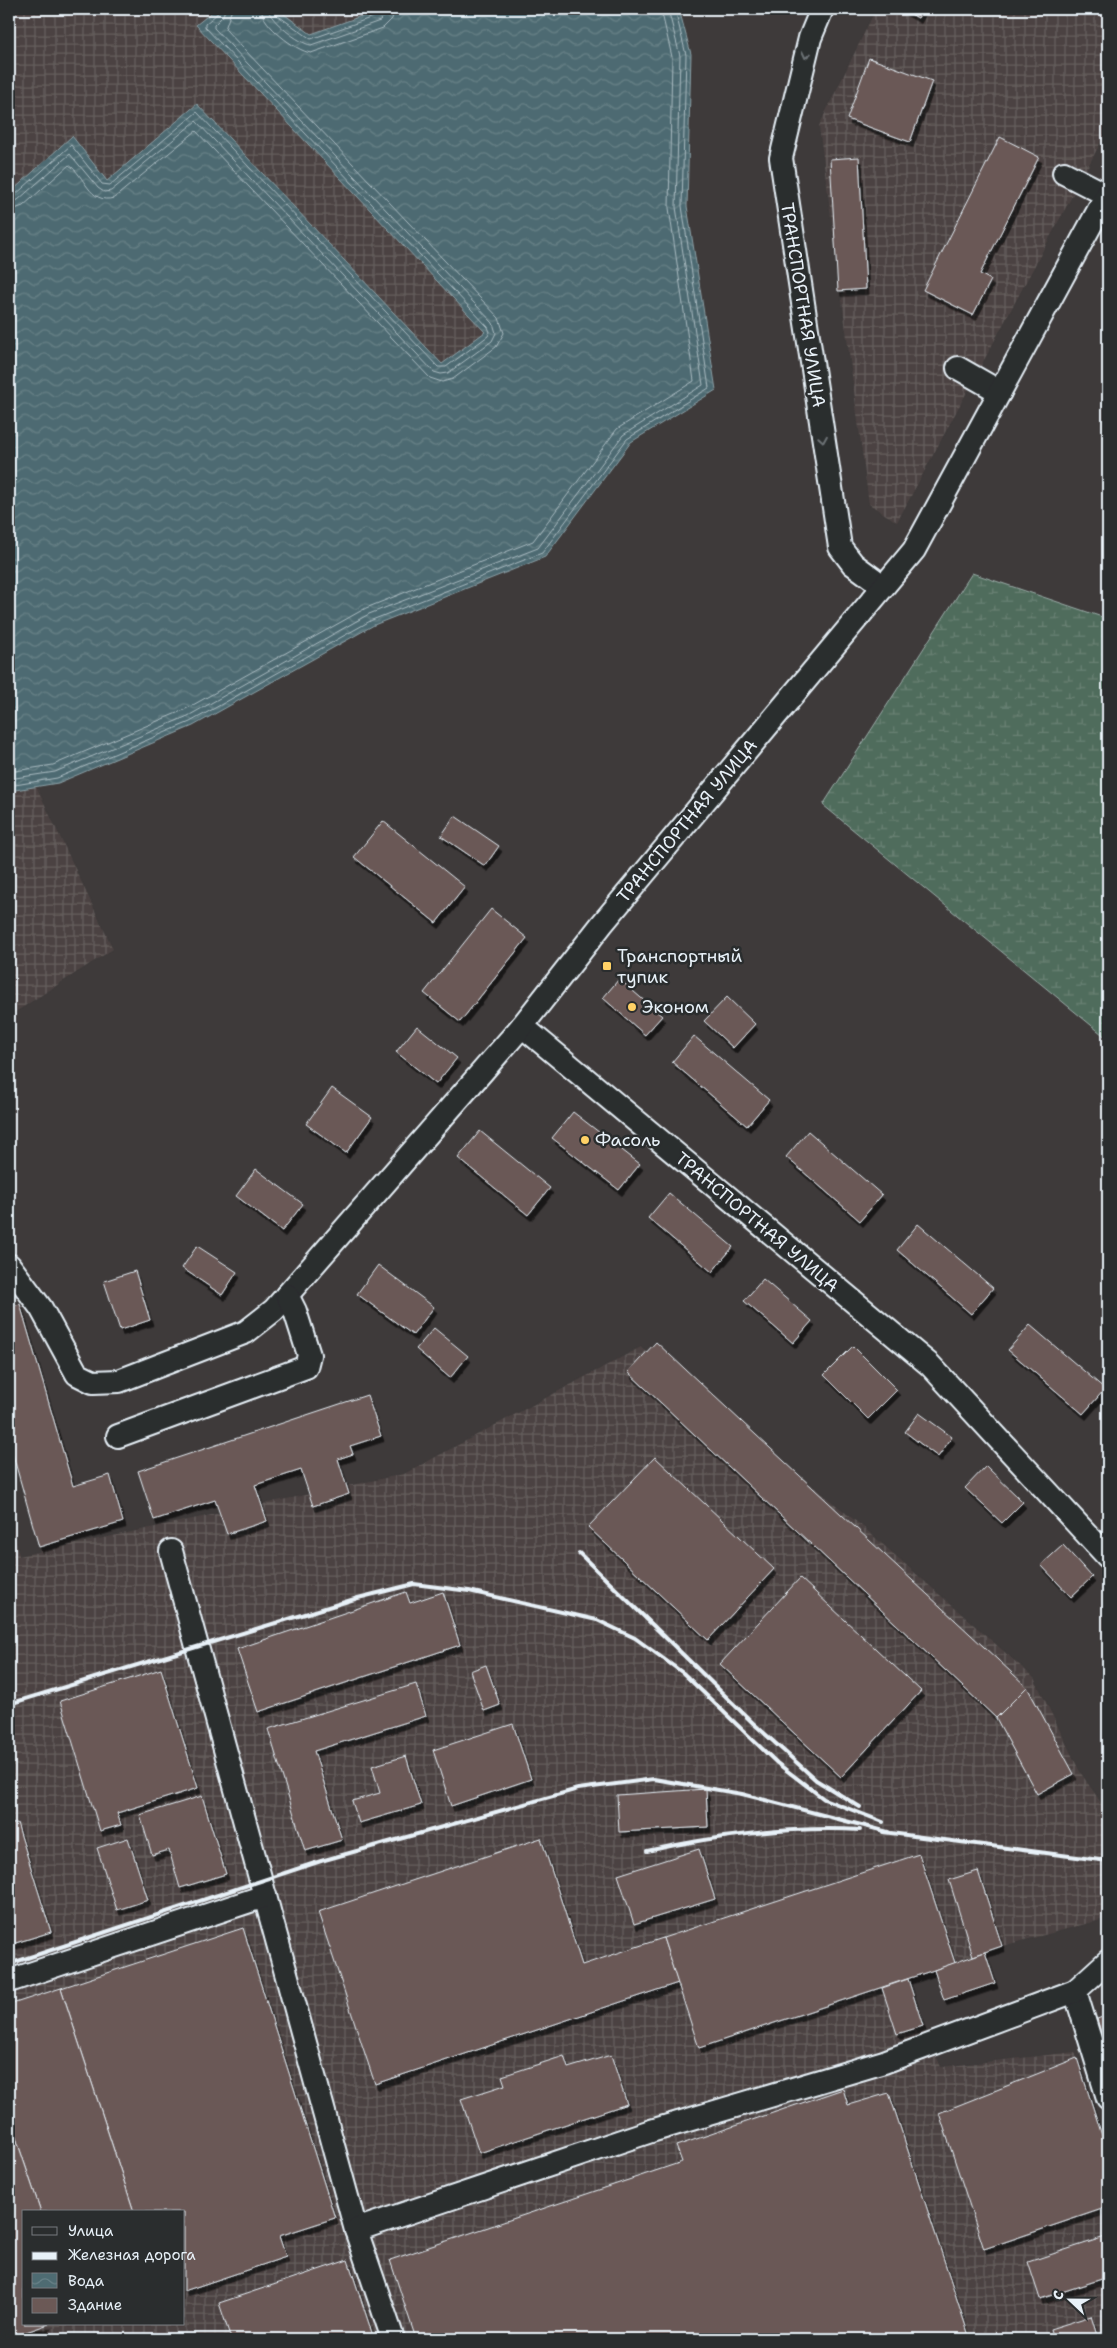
<svg xmlns="http://www.w3.org/2000/svg" width="1117" height="2348" font-family="'Shantell Sans',sans-serif">
<style>
.industrial{fill:url(#industrial-grid);fill-rule:evenodd}
.wetland{fill:url(#wetland-marsh);stroke:#9caeaa}
.water{fill:url(#water-waves);stroke:#8ca1a8}
.lines{fill:none;stroke-linecap:round;stroke-linejoin:round}
.shore{stroke:#aabbc2;stroke-width:1}
.building{fill:#6b5956;stroke:#e8f1f8;filter:url(#shadow)}
.minor-casing{stroke:#e8f1f8;stroke-width:26}
.minor{stroke:#2a2d2e;stroke-width:22}
.rail{stroke:#e8f1f8;stroke-width:4}
.oneway{stroke:#6c7275}
.poi-dot{fill:#ffd166;stroke:#2a2d2e;stroke-width:2}
.labels{text-anchor:middle;dominant-baseline:central;stroke-width:5;stroke-linejoin:round;paint-order:stroke}
.street-label{font-size:18px;fill:#e8f1f8;stroke:#2a2d2e}
.poi-label{font-size:18px;fill:#e8f1f8;stroke:#2a2d2e;text-anchor:start}
</style>
<defs>
<pattern id="industrial-grid" width="8" height="8" patternUnits="userSpaceOnUse" patternTransform="scale(1.25)"><rect width="8" height="8" fill="#4c4342"/><path d="M0 4h8M4 0v8" fill="none" stroke="#665f5e"/></pattern>
<pattern id="wetland-marsh" width="20" height="14" patternUnits="userSpaceOnUse" patternTransform="scale(1.25)"><rect width="20" height="14" fill="#506c5c"/><path d="M1 5h8M5 5V1M11 12h8M15 12V8" fill="none" stroke="#698174"/></pattern>
<pattern id="water-waves" width="16" height="10" patternUnits="userSpaceOnUse" patternTransform="scale(1.25)"><rect width="16" height="10" fill="#4e6b72"/><path d="M0 5q4-4 8 0t8 0" fill="none" stroke="#688187"/></pattern>
<filter id="shadow"><feDropShadow dx="3" dy="5.5" stdDeviation="0" flood-color="#0009"/></filter>
</defs>
<rect width="100%" height="100%" fill="#3e3a3a"/>
<filter id="ink" filterUnits="userSpaceOnUse"><feTurbulence type="fractalNoise" baseFrequency=".02" numOctaves="2"/><feDisplacementMap in="SourceGraphic" scale="10" xChannelSelector="R" yChannelSelector="G"/><feConvolveMatrix kernelMatrix="1 2 1 2 8 2 1 2 1" color-interpolation-filters="sRGB"/></filter>
<g filter="url(#ink)">
<!-- industrial -->
<g class="industrial">
<polygon points="9,9 216,9 196,25 486,332 442,364 197,104 107,181 72,136 9,194"/>
<polygon points="277,9 381,9 311,34"/>
<polygon points="876,9 1108,9 1108,129 897,522 869,504 819,126"/>
<polygon points="36,786 113,949 9,1016 9,791"/>
<path d="M641,1347l222,180 171,151 46,94 28,41v105l-106,28 -94,33 15,47 18,41 134,-15 33,102v185h-1099v-827l10,44 385,-82zM24,2212h160v112h-160z"/>
</g>
<!-- wetland -->
<polygon class="wetland" points="972,573 1108,619 1108,1039 823,805"/>
<!-- water -->
<polygon class="water" points="216,9 277,9 311,34 381,9 679,9 691,54 687,206 716,390 631,442 545,557 374,625 193,726 58,783 9,791 9,194 72,136 107,181 197,104 442,364 485,332 196,25"/>
<g class="lines">
<!-- shore -->
<g class="shore">
<path d="M261,9c1,16 35,42 50,44l72,-25 9,-9 2,-10"/>
<path d="M268,9c1,11 32,35 43,36l69,-24 5,-5 1,-7"/>
<polyline points="275,9 277,15 311,39 376,16 380,9"/>
<polyline points="9,197 14,196 71,145 102,184 110,185 197,112 438,367 446,367 488,336 490,332 488,327 205,27 205,24 217,14 218,9"/>
<polyline points="9,203 18,200 70,154 98,188 104,192 111,191 196,121 434,372 441,374 448,373 492,341 496,333 493,323 214,28 214,25 223,16 225,9"/>
<path d="M9,211l14,-5 46,-41c16,10 20,40 45,33l82,-67 234,247 12,4 11,-3 43,-32 8,-14 -5,-15 -274,-289 7,-20"/>
<polyline points="9,772 53,765 184,710 366,608 533,541 617,429 694,381 669,208 672,57 661,9"/>
<polyline points="9,779 55,772 188,716 369,614 538,548 623,435 703,385 676,207 680,56 668,9"/>
<polyline points="9,786 57,778 190,722 372,620 542,553 627,439 709,388 682,206 686,55 675,9"/>
</g>
</g>
<!-- building -->
<g class="building">
<polygon points="902,9 923,9 918,18"/>
<polygon points="869,58 932,81 910,142 847,119"/>
<polygon points="1000,137 1039,157 980,274 991,280 973,315 923,290"/>
<polygon points="859,157 866,289 838,291 830,159"/>
<polygon points="455,816 499,846 485,866 441,836"/>
<polygon points="383,821 465,887 436,923 354,857"/>
<polygon points="491,909 527,938 460,1022 424,993"/>
<polygon points="619,979 662,1016 645,1035 603,998"/>
<polygon points="727,997 755,1024 733,1048 704,1021"/>
<polygon points="417,1026 457,1058 436,1084 396,1052"/>
<polygon points="694,1036 769,1100 747,1126 672,1062"/>
<polygon points="332,1088 372,1117 346,1153 306,1124"/>
<polygon points="573,1112 640,1164 619,1190 552,1138"/>
<polygon points="480,1131 550,1188 528,1215 458,1158"/>
<polygon points="808,1131 882,1195 860,1221 786,1157"/>
<polygon points="256,1169 303,1204 282,1231 236,1196"/>
<polygon points="669,1193 733,1247 712,1272 648,1218"/>
<polygon points="918,1224 993,1288 971,1314 897,1250"/>
<polygon points="197,1246 237,1272 222,1295 182,1268"/>
<polygon points="378,1265 434,1307 413,1335 357,1294"/>
<polygon points="135,1271 150,1320 120,1330 104,1281"/>
<polygon points="763,1279 812,1321 793,1343 744,1301"/>
<polygon points="20,1304 73,1486 110,1475 123,1522 39,1547 9,1441 9,1307"/>
<polygon points="1030,1325 1105,1389 1083,1414 1008,1350"/>
<polygon points="434,1328 468,1356 450,1378 416,1349"/>
<polygon points="656,1342 1027,1687 996,1718 628,1372"/>
<polygon points="853,1346 897,1390 868,1419 824,1375"/>
<polygon points="367,1395 381,1436 350,1446 353,1454 338,1459 349,1494 313,1506 301,1470 255,1485 267,1521 227,1534 215,1500 154,1520 138,1471"/>
<polygon points="919,1413 952,1437 938,1457 905,1432"/>
<polygon points="655,1457 774,1569 708,1640 588,1527"/>
<polygon points="986,1466 1023,1502 1002,1523 965,1488"/>
<polygon points="1063,1545 1092,1577 1071,1597 1041,1565"/>
<polygon points="800,1578 921,1691 841,1777 720,1664"/>
<polygon points="406,1592 410,1603 443,1592 460,1645 258,1712 237,1649"/>
<polygon points="486,1665 500,1705 484,1711 470,1671"/>
<polygon points="161,1669 198,1788 117,1813 121,1825 100,1831 60,1701"/>
<polygon points="416,1684 426,1716 314,1751 342,1840 305,1851 268,1729"/>
<polygon points="1027,1687 1074,1774 1037,1794 996,1718"/>
<polygon points="513,1724 531,1779 451,1806 433,1750"/>
<polygon points="406,1756 421,1805 359,1823 352,1801 380,1793 372,1766"/>
<polygon points="706,1789 708,1827 619,1832 617,1795"/>
<polygon points="202,1796 226,1874 180,1888 169,1850 152,1855 140,1815"/>
<polygon points="17,1823 51,1932 9,1945 9,1825"/>
<polygon points="128,1838 148,1900 117,1910 97,1848"/>
<polygon points="541,1838 582,1965 663,1938 678,1983 375,2084 318,1912"/>
<polygon points="699,1849 715,1899 634,1924 618,1875"/>
<polygon points="919,1854 955,1963 699,2048 663,1938"/>
<polygon points="978,1871 1002,1946 973,1956 949,1880"/>
<polygon points="243,1928 335,2218 279,2236 286,2257 184,2291 184,2212 134,2212 61,1988"/>
<polygon points="985,1952 995,1983 944,2000 934,1970"/>
<polygon points="908,1979 923,2026 897,2034 882,1988"/>
<polygon points="61,1988 134,2212 41,2212 12,2126 9,2127 9,2005"/>
<polygon points="1108,2015 1108,2054 1097,2019"/>
<polygon points="611,2055 627,2104 479,2153 461,2099 505,2085 502,2076 564,2056 568,2068"/>
<polygon points="1077,2058 1108,2154 1108,2207 984,2249 939,2113"/>
<polygon points="843,2089 848,2105 889,2093 970,2339 416,2339 390,2260 682,2162 676,2146"/>
<polygon points="12,2126 41,2212 24,2212 24,2324 49,2324 9,2338 9,2127"/>
<polygon points="1108,2236 1108,2277 1040,2299 1028,2262"/>
<polygon points="348,2260 374,2339 231,2339 219,2303"/>
<polygon points="1091,2316 1098,2339 1053,2339 1050,2329"/>
</g>
<g class="lines">
<!-- minor casing -->
<g class="minor-casing">
<g id="minor">
<polyline points="822,9 810,38 781,158 840,547 853,564 883,586"/>
<polyline points="1064,173 1107,195"/>
<polyline points="958,368 1000,392"/>
<polyline points="522,1026 930,1365 1108,1557"/>
<polyline points="9,1265 41,1308 77,1374 93,1382 119,1381 246,1332 274,1310 522,1026 602,924 914,550 1108,193"/>
<polyline points="118,1436 306,1367 309,1355 295,1311 287,1295"/>
<polyline points="171,1551 356,2230"/>
<polyline points="9,1981 265,1896"/>
<polyline points="1075,1991 1108,2098"/>
<polyline points="393,2339 356,2230 651,2131 884,2062 1075,1991 1108,1961"/>
</g>
</g>
<!-- minor -->
<use href="#minor" class="minor"/>
<!-- rail -->
<g class="rail">
<polyline points="579,1553 753,1723 816,1780 860,1807"/>
<polyline points="9,1704 358,1598 414,1584 469,1591 597,1620 635,1638 683,1673 777,1763 824,1799 883,1822"/>
<polyline points="883,1832 1108,1861"/>
<path d="M647,1851c67,-15 145,-25 213,-21"/>
<polyline points="9,1964 321,1861 578,1789 654,1779 742,1794 888,1832"/>
</g>
</g>
<!-- one-way arrows -->
<defs><path id="oneway-chevron" d="M-2-3.5L2.5 0L-2 3.5" fill="none" stroke-width="1.6" stroke-linecap="round" stroke-linejoin="round" transform="scale(1.25)"/></defs>
<g class="oneway">
<use href="#oneway-chevron" transform="translate(806 55) rotate(103)"/>
<use href="#oneway-chevron" transform="translate(823 439) rotate(81)"/>
</g>
</g>
<!-- markers -->
<g class="poi-dot">
<rect x="602" y="961" width="10" height="10" rx="2.5"/>
<circle cx="632" cy="1007" r="5"/>
<circle cx="585" cy="1140" r="5"/>
</g>
<g class="labels">
<!-- street labels -->
<g class="street-label">
<text transform="translate(803 305) rotate(81)">ТРАНСПОРТНАЯ УЛИЦА</text>
<text transform="translate(687 821) rotate(-50)">ТРАНСПОРТНАЯ УЛИЦА</text>
<text transform="translate(757 1222) rotate(40)">ТРАНСПОРТНАЯ УЛИЦА</text>
</g>
<!-- poi labels -->
<g class="poi-label">
<text x="617" y="956">Транспортный<tspan x="617" dy="21">тупик</tspan></text>
<text x="642" y="1007">Эконом</text>
<text x="595" y="1140">Фасоль</text>
</g>
</g>
<!-- margin -->
<rect width="1117" height="2348" fill="none" stroke="#2a2d2e" stroke-width="30"/>
<rect x="15" y="15" width="1087" height="2318" fill="none" stroke="#e8f1f8" stroke-width="2" filter="url(#ink)"/>
<!-- legend -->
<rect x="22" y="2210" width="162" height="115" fill="#2a2d2e" stroke="#767b7f"/>
<rect x="32" y="2227" width="25" height="8" fill="#2a2d2e" stroke="#767b7f"/>
<text x="68" y="2236" font-size="15" fill="#e8f1f8">Улица</text>
<rect x="32" y="2252" width="25" height="8" fill="#e8f1f8" stroke="#767b7f"/>
<text x="68" y="2260" font-size="15" fill="#e8f1f8">Железная дорога</text>
<rect x="32" y="2273" width="25" height="15" fill="url(#water-waves)" stroke="#767b7f"/>
<text x="68" y="2286" font-size="15" fill="#e8f1f8">Вода</text>
<rect x="32" y="2298" width="25" height="15" fill="#6b5956" stroke="#767b7f"/>
<text x="68" y="2310" font-size="15" fill="#e8f1f8">Здание</text>
<!-- north arrow -->
<g transform="translate(1070 2300) rotate(292)" stroke="#2a2d2e" stroke-width="4" paint-order="stroke">
<path d="M0-4L9 19L0 12L-9 19Z" fill="#e8f1f8"/>
<text y="-8" font-size="14" font-weight="bold" text-anchor="middle" fill="#e8f1f8">С</text>
</g>
</svg>
